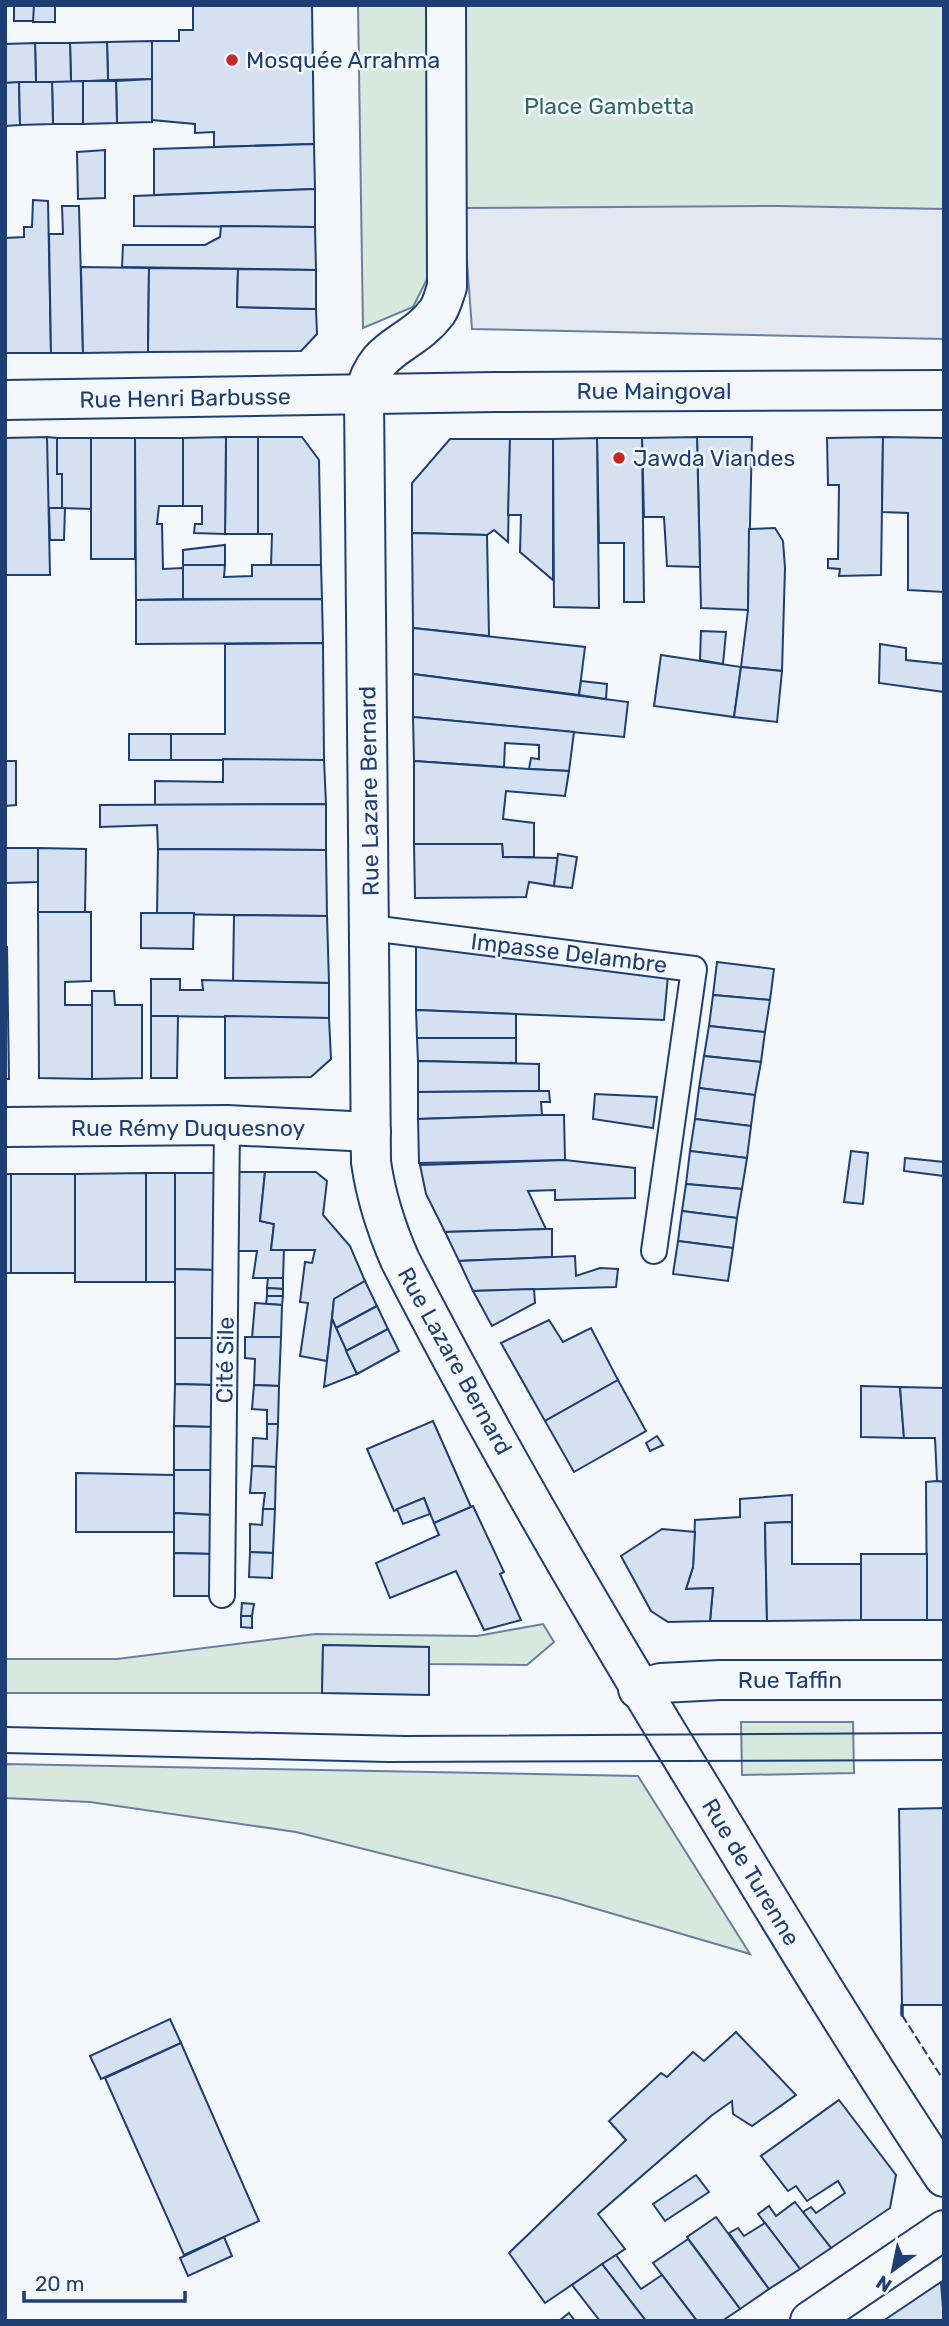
<svg xmlns="http://www.w3.org/2000/svg" width="949" height="2326" font-family="Rubik,sans-serif">
<style>
.green{fill:#d7e8df;stroke:#687fa3;stroke-width:2}
.parking{fill:#e3e8f0;stroke:#687fa3;stroke-width:2}
.building{fill:#d5e0f0;stroke:#1d3f73;stroke-width:2}
.lines{fill:none;stroke-linecap:round;stroke-linejoin:round}
.lane-casing{stroke:#1d3f73;stroke-width:28}
.street-casing{stroke:#1d3f73;stroke-width:42}
.secondary-casing{stroke:#1d3f73;stroke-width:42}
.lane{stroke:#f4f7fb;stroke-width:24}
.street{stroke:#f4f7fb;stroke-width:38}
.secondary{stroke:#f4f7fb;stroke-width:38}
.tram{stroke:#1d3f73;stroke-width:2}
.fence{stroke:#1d3f73;stroke-width:2;stroke-dasharray:9 3.5;stroke-linecap:butt}
.wall{stroke:#1d3f73;stroke-width:3.5}
.poi-dot{fill:#c62828;stroke:#f4f7fb;stroke-width:2.5}
.labels{text-anchor:middle;dominant-baseline:central;stroke-width:5;stroke-linejoin:round;paint-order:stroke}
.poi-label{font-size:23px;fill:#1d3f73;stroke:#f4f7fb;text-anchor:start}
.park-label{font-size:23px;fill:#2c6c60;stroke:#f4f7fb}
.street-label{font-size:23px;fill:#1d3f73;stroke:#f4f7fb}
</style>
<rect width="100%" height="100%" fill="#f4f7fb"/>
<!-- green -->
<g class="green">
<polygon points="358,5 944,5 944,209 463,208 413,307 363,328"/>
<polygon points="543,1624 554,1642 527,1665 429,1664 429,1647 323,1645 322,1693 5,1693 5,1659 117,1659 315,1634 477,1636"/>
<polygon points="741,1722 853,1722 854,1773 742,1775"/>
<polygon points="5,1764 638,1776 750,1954 559,1898 296,1832 90,1802 5,1798"/>
</g>
<!-- parking -->
<polygon class="parking" points="779,206 944,209 944,339 472,329 463,208"/>
<!-- building -->
<g class="building">
<rect x="14" y="5" width="20" height="16"/>
<polygon points="34,5 55,5 55,22 33,22"/>
<polygon points="193,5 312,5 314,144 214,147 214,132 195,133 195,124 152,120 152,41 179,41 179,30 193,30"/>
<polygon points="152,41 152,79 108,80 107,42"/>
<polygon points="107,42 108,80 71,82 70,43"/>
<polygon points="35,43 70,43 71,82 36,82"/>
<polygon points="35,43 36,82 5,83 5,44"/>
<polygon points="152,79 152,122 117,123 116,81"/>
<polygon points="83,81 116,81 117,123 83,124"/>
<polygon points="83,81 83,124 53,124 52,82"/>
<polygon points="19,82 20,125 5,126 5,83"/>
<polygon points="19,82 52,82 53,124 20,125"/>
<polygon points="314,144 315,189 154,195 154,149"/>
<polygon points="105,150 105,198 78,199 77,152"/>
<polygon points="315,189 315,227 134,226 134,196"/>
<polygon points="33,200 48,201 51,353 6,353 5,238 24,237 24,227 32,227"/>
<polygon points="62,206 79,206 83,353 51,353 49,234 63,234"/>
<polygon points="221,226 315,227 316,270 122,267 123,245 205,245 220,237"/>
<polygon points="81,267 149,268 148,352 83,353"/>
<polygon points="149,268 238,269 237,307 316,309 317,334 301,351 148,352"/>
<polygon points="238,269 316,270 316,309 237,307"/>
<polygon points="47,437 57,438 57,474 62,474 62,508 47,508"/>
<polygon points="47,437 50,575 5,575 5,438"/>
<polygon points="226,437 258,437 258,534 225,534"/>
<polygon points="226,437 225,534 194,533 195,524 202,524 202,506 183,506 183,438"/>
<polygon points="258,437 302,437 319,460 321,565 271,566 272,534 258,534"/>
<polygon points="697,437 752,437 748,610 701,608"/>
<polygon points="697,437 700,567 667,566 664,517 644,517 642,438"/>
<polygon points="883,437 881,575 839,576 840,569 828,568 828,559 838,559 839,485 828,485 827,438"/>
<polygon points="883,437 944,438 944,592 908,590 908,513 882,512"/>
<polygon points="57,438 91,438 91,509 62,508 62,474 57,474"/>
<rect x="91" y="438" width="44" height="121"/>
<polygon points="135,438 183,438 183,506 159,506 157,524 162,524 163,569 183,568 183,599 136,600"/>
<polygon points="597,438 642,438 644,602 624,602 624,543 599,543"/>
<polygon points="597,438 599,608 554,607 553,439"/>
<polygon points="450,439 510,439 508,542 494,530 487,535 412,533 412,483"/>
<polygon points="510,439 553,439 553,580 520,552 521,515 508,515"/>
<polygon points="49,508 65,508 64,540 50,540"/>
<polygon points="775,528 783,541 785,568 782,671 741,667 748,610 749,529"/>
<polygon points="412,533 487,535 489,636 413,628"/>
<polygon points="225,545 225,565 183,565 183,550"/>
<polygon points="183,565 225,565 224,577 252,576 252,565 321,565 322,599 183,599"/>
<polygon points="322,599 323,643 136,644 136,600"/>
<polygon points="413,628 585,647 579,695 413,674"/>
<polygon points="701,631 726,632 723,664 700,660"/>
<polygon points="323,643 324,760 171,760 171,734 225,734 225,644"/>
<polygon points="880,644 906,648 906,660 944,664 944,692 879,683"/>
<polygon points="661,655 741,667 734,717 654,706"/>
<polygon points="741,667 782,671 777,722 734,717"/>
<polygon points="413,674 628,702 624,737 413,717"/>
<polygon points="581,681 607,684 606,699 579,695"/>
<polygon points="413,717 574,732 569,771 529,769 531,758 539,759 539,745 505,743 504,767 414,761"/>
<rect x="129" y="734" width="42" height="26"/>
<polygon points="223,759 324,760 326,804 155,805 155,781 223,782"/>
<polygon points="5,761 16,761 16,805 5,806"/>
<polygon points="414,761 529,769 569,771 565,796 506,791 503,819 534,823 534,857 503,857 502,844 414,844"/>
<polygon points="326,804 326,850 158,849 157,825 100,827 100,805"/>
<polygon points="414,844 502,844 503,857 558,858 554,886 529,882 526,897 415,898"/>
<polygon points="5,848 38,848 38,882 6,883"/>
<polygon points="38,848 86,849 85,913 38,912"/>
<polygon points="158,849 326,850 327,916 157,914"/>
<polygon points="558,854 577,857 572,888 554,886"/>
<polygon points="38,912 91,912 91,981 65,982 65,1005 92,1005 92,1079 39,1078"/>
<polygon points="141,913 194,913 193,949 141,948"/>
<polygon points="234,915 327,916 329,983 233,981"/>
<polygon points="416,942 668,975 664,1020 416,1010"/>
<polygon points="5,947 7,947 9,1079 5,1079"/>
<polygon points="717,962 774,969 770,1000 713,995"/>
<polygon points="151,979 180,979 180,990 203,990 202,980 329,983 329,1018 151,1016"/>
<polygon points="92,991 114,991 115,1005 142,1005 142,1078 92,1079"/>
<polygon points="713,995 770,1000 765,1032 709,1026"/>
<polygon points="416,1010 516,1014 516,1038 417,1038"/>
<polygon points="151,1016 178,1016 177,1078 151,1078"/>
<polygon points="225,1016 329,1018 331,1059 311,1077 225,1078"/>
<polygon points="709,1026 765,1032 761,1062 704,1056"/>
<polygon points="417,1038 516,1038 516,1063 418,1061"/>
<polygon points="704,1056 761,1062 755,1095 699,1088"/>
<polygon points="418,1061 539,1064 539,1091 418,1092"/>
<polygon points="699,1088 755,1095 751,1126 695,1119"/>
<polygon points="539,1091 549,1091 550,1102 541,1102 542,1115 418,1119 418,1092"/>
<polygon points="595,1094 657,1097 653,1128 593,1119"/>
<polygon points="542,1115 564,1115 565,1160 419,1163 418,1119"/>
<polygon points="695,1119 751,1126 747,1158 690,1151"/>
<polygon points="690,1151 747,1158 742,1189 686,1184"/>
<polygon points="851,1151 868,1153 863,1204 844,1202"/>
<polygon points="905,1158 944,1162 944,1176 904,1171"/>
<polygon points="565,1160 635,1168 635,1198 555,1200 555,1190 528,1191 546,1229 445,1232 426,1194 420,1165"/>
<polygon points="233,1172 265,1172 260,1221 274,1224 271,1250 284,1249 283,1278 253,1278 257,1251 233,1251"/>
<polygon points="265,1172 316,1172 327,1181 323,1215 350,1246 365,1281 334,1299 327,1361 300,1356 308,1303 300,1302 305,1262 312,1263 315,1250 271,1250 274,1224 260,1221"/>
<rect x="146" y="1173" width="29" height="109"/>
<polygon points="146,1173 146,1282 75,1282 75,1174"/>
<polygon points="175,1173 215,1173 214,1270 175,1269"/>
<rect x="5" y="1174" width="6" height="99"/>
<rect x="11" y="1174" width="64" height="99"/>
<polygon points="686,1184 742,1189 737,1218 682,1211"/>
<polygon points="682,1211 737,1218 733,1248 678,1241"/>
<polygon points="546,1229 552,1229 552,1257 459,1261 445,1232"/>
<polygon points="678,1241 733,1248 728,1281 673,1274"/>
<polygon points="575,1256 576,1276 600,1268 618,1269 616,1287 473,1291 459,1261"/>
<polygon points="175,1269 214,1270 214,1338 175,1338"/>
<polygon points="268,1278 283,1278 283,1289 267,1288"/>
<polygon points="365,1281 377,1306 336,1328 332,1319 334,1299"/>
<polygon points="267,1288 283,1289 283,1296 267,1296"/>
<polygon points="534,1289 535,1303 492,1326 473,1291"/>
<polygon points="267,1296 283,1296 282,1305 266,1304"/>
<polygon points="255,1303 282,1305 281,1337 252,1338"/>
<polygon points="377,1306 388,1329 346,1351 336,1328"/>
<polygon points="332,1319 357,1374 324,1387 327,1361"/>
<polygon points="549,1320 563,1342 591,1328 618,1380 545,1421 501,1343"/>
<polygon points="388,1329 399,1351 357,1374 346,1351"/>
<polygon points="245,1337 281,1337 279,1386 254,1385 255,1359 245,1358"/>
<polygon points="175,1338 214,1338 213,1385 175,1384"/>
<polygon points="618,1380 646,1431 574,1472 545,1421"/>
<polygon points="175,1384 213,1385 213,1427 174,1426"/>
<polygon points="254,1385 279,1386 278,1424 267,1424 267,1410 252,1409"/>
<polygon points="861,1386 900,1387 904,1438 861,1437"/>
<polygon points="900,1387 944,1388 944,1482 937,1481 935,1438 904,1438"/>
<polygon points="433,1421 471,1507 434,1523 424,1498 394,1511 367,1449"/>
<polygon points="267,1424 278,1424 276,1467 252,1466 253,1438 267,1439"/>
<polygon points="174,1426 213,1427 213,1470 174,1470"/>
<polygon points="657,1436 663,1445 650,1451 646,1443"/>
<polygon points="252,1466 276,1467 275,1509 263,1509 265,1493 250,1493"/>
<polygon points="174,1470 213,1470 212,1515 174,1513"/>
<polygon points="76,1473 174,1475 174,1532 76,1532"/>
<polygon points="937,1481 944,1482 944,1620 927,1620 926,1482"/>
<polygon points="792,1495 792,1522 765,1523 767,1621 710,1621 713,1588 686,1589 693,1567 695,1520 740,1517 740,1499"/>
<polygon points="424,1498 430,1514 403,1524 397,1509"/>
<polygon points="473,1506 504,1572 500,1574 521,1620 484,1630 456,1571 390,1598 376,1563 439,1535 434,1523"/>
<polygon points="263,1509 275,1509 273,1553 250,1552 250,1524 262,1525"/>
<polygon points="174,1513 212,1515 212,1554 174,1553"/>
<polygon points="792,1522 792,1564 861,1564 861,1620 767,1621 765,1523"/>
<polygon points="662,1529 695,1532 693,1567 686,1589 713,1588 710,1621 668,1622 651,1611 621,1556"/>
<polygon points="250,1552 273,1553 272,1578 249,1577"/>
<polygon points="174,1553 212,1554 212,1596 174,1596"/>
<rect x="861" y="1554" width="66" height="66"/>
<polygon points="242,1603 254,1604 252,1616 241,1616"/>
<polygon points="241,1616 252,1616 252,1628 241,1627"/>
<polygon points="323,1645 429,1647 429,1695 322,1693"/>
<polygon points="944,1808 944,2005 902,2005 899,1809"/>
<polygon points="170,2019 181,2043 101,2079 90,2056"/>
<polygon points="736,2032 796,2095 752,2126 733,2114 732,2101 711,2116 598,2214 625,2249 545,2303 509,2253 626,2140 609,2121 661,2073 667,2077 693,2052 704,2061"/>
<polygon points="181,2043 259,2221 184,2255 105,2078"/>
<polygon points="839,2100 896,2175 890,2208 831,2248 803,2212 811,2207 816,2213 845,2193 838,2181 807,2201 796,2186 788,2191 761,2156"/>
<polygon points="696,2175 709,2192 665,2221 653,2204"/>
<polygon points="795,2202 831,2248 800,2269 758,2214 769,2206 776,2216"/>
<polygon points="716,2217 769,2289 740,2309 687,2237"/>
<polygon points="765,2223 800,2269 769,2289 729,2233 738,2228 744,2236"/>
<polygon points="224,2237 232,2256 188,2276 180,2258"/>
<polygon points="688,2239 740,2309 722,2321 697,2321 653,2263"/>
<polygon points="616,2255 641,2289 662,2275 697,2321 646,2321 602,2264"/>
<polygon points="602,2264 646,2321 600,2321 572,2285"/>
<polygon points="941,2282 944,2321 887,2321 886,2319"/>
<polygon points="569,2313 575,2321 559,2321"/>
</g>
<g class="lines">
<!-- lane casing -->
<g class="lane-casing">
<g id="lane">
<polyline points="371,928 694,969 654,1251"/>
<polyline points="222,1595 227,1125"/>
</g>
</g>
<!-- street casing -->
<g class="street-casing">
<g id="street">
<polyline points="5,400 495,392 944,390"/>
<polyline points="5,1127 227,1125 371,1132"/>
<polyline points="638,1689 661,1683 720,1680 944,1680"/>
</g>
</g>
<!-- secondary casing -->
<g class="secondary-casing">
<g id="secondary">
<path d="M446,5l1,282c-3,8 -5,18 -10,25 -27,36 -62,31 -73,84l7,766c5,35 15,66 29,98 95,185 200,364 308,540 77,127 154,254 236,377"/>
<polyline points="810,2321 944,2230"/>
</g>
</g>
<!-- lane -->
<use href="#lane" class="lane"/>
<!-- street -->
<use href="#street" class="street"/>
<!-- secondary -->
<use href="#secondary" class="secondary"/>
<!-- tram -->
<g class="tram">
<polyline points="5,1727 405,1736 944,1733"/>
<polyline points="5,1753 387,1762 944,1760"/>
</g>
<!-- fence -->
<polyline class="fence" points="902,2015 944,2081"/>
<!-- wall -->
<polyline class="wall" points="902,2015 902,2005"/>
</g>
<!-- markers -->
<g class="poi-dot">
<circle cx="232" cy="60" r="7"/>
<circle cx="619" cy="458" r="7"/>
</g>
<g class="labels">
<!-- poi labels -->
<g class="poi-label">
<text x="246" y="60">Mosquée Arrahma</text>
<text x="633" y="458">Jawda Viandes</text>
</g>
<!-- park labels -->
<g class="park-label">
<text x="609" y="106">Place Gambetta</text>
</g>
<!-- street labels -->
<g class="street-label">
<text x="654" y="391">Rue Maingoval</text>
<text transform="translate(185 398) rotate(-1)">Rue Henri Barbusse</text>
<text transform="translate(369 791) rotate(-91)">Rue Lazare Bernard</text>
<text transform="translate(569 953) rotate(7)">Impasse Delambre</text>
<text x="188" y="1128">Rue Rémy Duquesnoy</text>
<text transform="translate(225 1360) rotate(-89)">Cité Sile</text>
<text transform="translate(455 1361) rotate(61)">Rue Lazare Bernard</text>
<text x="790" y="1680">Rue Taffin</text>
<text transform="translate(751 1872) rotate(59)">Rue de Turenne</text>
</g>
</g>
<!-- border -->
<rect width="949" height="2326" fill="none" stroke="#1d3f73" stroke-width="14"/>
<!-- north arrow -->
<g transform="translate(893 2270) rotate(213)" stroke="#f4f7fb" stroke-width="5" paint-order="stroke">
<path d="M0-5L12 26L0 18L-12 26Z" fill="#1d3f73"/>
<text y="-10" font-size="19" font-weight="bold" text-anchor="middle" fill="#1d3f73">N</text>
</g>
<!-- scale -->
<path d="M24 2291v10h161v-10" fill="none" stroke="#1d3f73" stroke-width="3.5"/>
<text x="35" y="2291" font-size="21" fill="#1d3f73" stroke="#f4f7fb" stroke-width="5" paint-order="stroke">20 m</text>
</svg>
